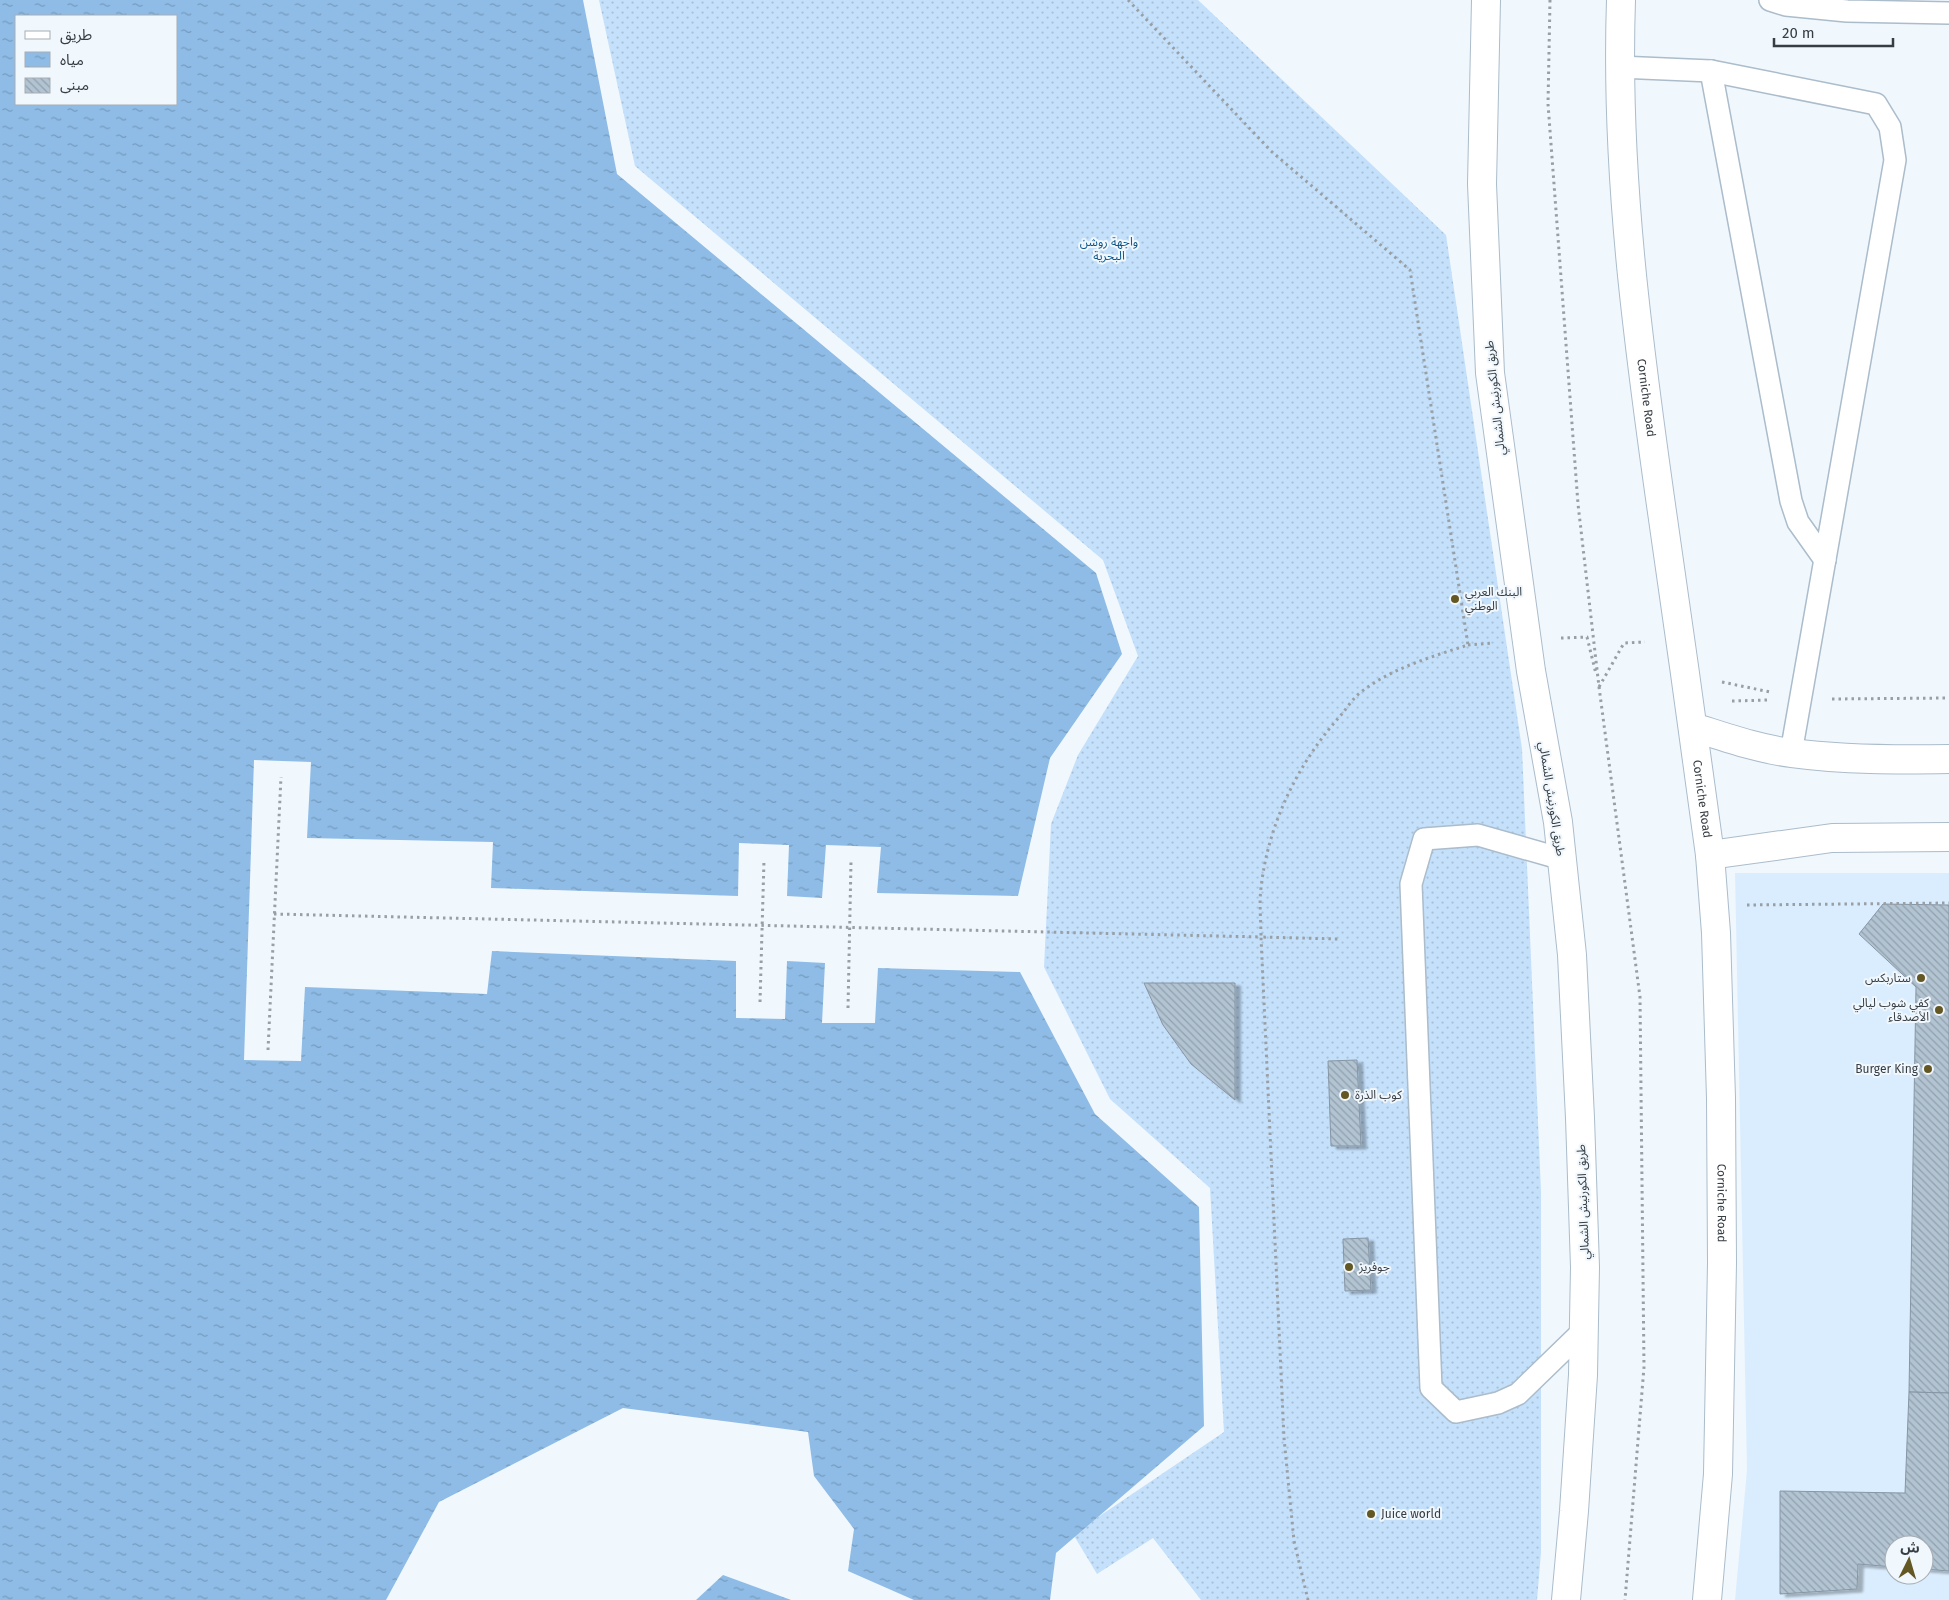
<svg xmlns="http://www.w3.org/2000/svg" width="1949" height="1600" font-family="'Fira Sans','Noto Sans Arabic',sans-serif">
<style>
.built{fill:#daedfe;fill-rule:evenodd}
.grass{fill:url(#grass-dots)}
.water{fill:url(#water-ripples);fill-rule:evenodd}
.building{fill:url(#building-back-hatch);stroke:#8696a5;filter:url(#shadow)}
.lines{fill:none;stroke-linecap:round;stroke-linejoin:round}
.lane-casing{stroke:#abbccb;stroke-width:24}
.secondary-casing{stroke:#abbccb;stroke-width:30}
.path{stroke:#989fa5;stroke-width:3;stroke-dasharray:2.5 4;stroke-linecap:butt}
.lane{stroke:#fff;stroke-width:21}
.secondary{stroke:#fff;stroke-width:28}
.poi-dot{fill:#635723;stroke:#f0f7fd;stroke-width:2}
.labels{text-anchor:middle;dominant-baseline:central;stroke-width:4;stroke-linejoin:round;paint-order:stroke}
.park-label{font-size:12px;fill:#0c568a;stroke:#f0f7fd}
.street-label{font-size:12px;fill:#363d43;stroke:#f0f7fd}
.poi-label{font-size:12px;fill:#363d43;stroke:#f0f7fd;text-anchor:start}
</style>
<defs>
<pattern id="grass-dots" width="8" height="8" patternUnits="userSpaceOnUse" patternTransform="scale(1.25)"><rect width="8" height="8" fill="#c4e0fa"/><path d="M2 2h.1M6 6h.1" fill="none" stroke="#a9c1d8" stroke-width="1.8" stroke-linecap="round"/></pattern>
<pattern id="water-ripples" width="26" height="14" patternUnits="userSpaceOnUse" patternTransform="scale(1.25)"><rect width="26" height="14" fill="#8ebce6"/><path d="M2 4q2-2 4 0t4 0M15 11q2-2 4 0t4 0" fill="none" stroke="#759abc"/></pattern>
<pattern id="building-back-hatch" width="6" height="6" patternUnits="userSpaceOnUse" patternTransform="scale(1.25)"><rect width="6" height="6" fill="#b2c3d2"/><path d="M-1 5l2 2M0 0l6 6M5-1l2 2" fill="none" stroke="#92a0ac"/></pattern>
<filter id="shadow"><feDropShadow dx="5.5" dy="3" stdDeviation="1" flood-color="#0004"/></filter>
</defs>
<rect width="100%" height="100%" fill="#f0f7fd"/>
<!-- built -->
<path class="built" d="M1735,873h214v727h-214l12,-130zM1894,1545h30v30h-30z"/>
<!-- grass -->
<polygon class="grass" points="599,0 1198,0 1446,235 1522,749 1541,1192 1541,1552 1537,1600 1201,1600 1153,1538 1097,1574 1073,1534 1224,1432 1210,1188 1110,1099 1044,967 1051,824 1078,755 1138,656 1103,560 635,166"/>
<!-- water -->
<g class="water">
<path d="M0,0h583l34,174 479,399 26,81 -72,104 -32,138 -141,-3 4,-46 -55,-2 -4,53 -35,-2 2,-51 -50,-2 -1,53 -247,-8 2,-46 -186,-4 4,-76 -57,-2 -10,300 57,1 4,-74 182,7 5,-43 244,10v57l49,1 2,-58 38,2 -3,60h53l3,-55 142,4 75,142 104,93 5,219 -148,127 -6,47h-136l-66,-29 6,-42 -40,-53 -6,-44 -185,-24 -184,94 -53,98h-386zM16,16h160v88h-160z"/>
<polygon points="723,1575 791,1600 696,1600"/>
</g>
<!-- building -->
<g class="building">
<polygon points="1883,904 1949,905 1949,1393 1909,1392 1916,987 1859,934"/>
<polygon points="1144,983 1235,983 1235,1100 1191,1064 1163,1025"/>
<polygon points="1357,1060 1361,1146 1331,1146 1328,1061"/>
<polygon points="1368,1238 1371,1290 1345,1291 1343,1239"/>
<polygon points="1909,1392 1949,1393 1949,1571 1924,1569 1924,1545 1894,1545 1894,1567 1858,1564 1857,1589 1780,1594 1780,1491 1905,1493"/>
</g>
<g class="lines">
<!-- lane casing -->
<g class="lane-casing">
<g id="lane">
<polyline points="1770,0 1786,5 1847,11 1949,13"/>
<polyline points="1619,67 1711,71 1876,104 1890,127 1895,160 1791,753"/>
<polyline points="1711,71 1791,501 1798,522 1825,560"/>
<polyline points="1562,859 1478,835 1424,839 1411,884 1431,1388 1456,1412 1498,1403 1518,1394 1584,1330"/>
</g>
</g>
<!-- secondary casing -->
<g class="secondary-casing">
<g id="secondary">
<polyline points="1486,0 1482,184 1490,373 1531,671 1558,822 1572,955 1580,1118 1585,1267 1583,1375 1574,1511 1566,1600"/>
<path id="s1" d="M1621,0c-6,172 17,343 41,512 17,114 32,229 48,343l6,78 5,165 1,165 -4,211 -11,126"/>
<path d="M1693,727c32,10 65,22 99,26 52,7 105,7 157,6"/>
<polyline points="1710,855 1832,838 1949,837"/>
</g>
</g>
<!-- path -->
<g class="path">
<path d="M1128,0l143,151 139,119 58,375c-37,12 -76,23 -107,47 -8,6 -14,16 -20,23 -43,48 -73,109 -80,173 -2,16 0,33 0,49l78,2"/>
<polyline points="1550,0 1548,104 1578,504 1599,687 1640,997 1644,1367 1625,1600"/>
<polyline points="1561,638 1587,637 1596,674"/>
<polyline points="1468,645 1492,643"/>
<polyline points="1722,682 1770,692"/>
<polyline points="1599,687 1624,643 1645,642"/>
<polyline points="1832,699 1949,698"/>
<polyline points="1732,701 1768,700"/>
<polyline points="1747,905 1949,903"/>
<polyline points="274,914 1261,937 1284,1438 1294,1541 1308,1600"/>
<polyline points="760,1002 764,860"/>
<polyline points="848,1008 851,862"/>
<polyline points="268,1050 281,777"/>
</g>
<!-- lane -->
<use href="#lane" class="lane"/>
<!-- secondary -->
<use href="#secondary" class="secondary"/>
</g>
<!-- markers -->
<g class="poi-dot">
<circle cx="1455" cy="599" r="5"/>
<circle cx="1921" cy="978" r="5"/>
<circle cx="1939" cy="1010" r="5"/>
<circle cx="1928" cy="1069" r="5"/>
<circle cx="1345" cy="1095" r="5"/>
<circle cx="1349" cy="1267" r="5"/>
<circle cx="1371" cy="1514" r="5"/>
</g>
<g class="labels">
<!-- park labels -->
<g class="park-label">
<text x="1109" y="242">واجهة روشن<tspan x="1109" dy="14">البحرية</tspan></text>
</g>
<!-- street labels -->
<g class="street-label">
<text stroke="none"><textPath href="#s1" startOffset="399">Corniche Road</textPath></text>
<text transform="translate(1495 398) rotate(-96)">طريق الكورنيش الشمالي</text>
<text stroke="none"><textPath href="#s1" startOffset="804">Corniche Road</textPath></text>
<text transform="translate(1552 799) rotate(81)">طريق الكورنيش الشمالي</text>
<text transform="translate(1583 1202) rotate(-92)">طريق الكورنيش الشمالي</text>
<text stroke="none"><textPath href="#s1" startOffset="1209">Corniche Road</textPath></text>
</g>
<!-- poi labels -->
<g class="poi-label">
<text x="1465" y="592">البنك العربي<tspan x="1465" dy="14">الوطني</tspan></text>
<text x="1911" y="978" text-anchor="end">ستاربكس</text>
<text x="1929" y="1003" text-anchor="end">كفي شوب ليالي<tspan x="1929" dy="14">الأصدقاء</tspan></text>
<text x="1918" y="1069" text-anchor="end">Burger King</text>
<text x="1355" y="1095">كوب الذرة</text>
<text x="1359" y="1267">جوفريز</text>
<text x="1381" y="1514">Juice world</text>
</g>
</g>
<!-- legend -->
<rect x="15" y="15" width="162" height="90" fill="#f0f7fd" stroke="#a6adb3"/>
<rect x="25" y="31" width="25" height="8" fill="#ffffff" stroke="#a6adb3"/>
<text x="60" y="40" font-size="15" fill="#363d43">طريق</text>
<rect x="25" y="52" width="25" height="15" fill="url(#water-ripples)" stroke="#a6adb3"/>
<text x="60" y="65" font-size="15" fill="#363d43">مياه</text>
<rect x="25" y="78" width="25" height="15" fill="url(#building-back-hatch)" stroke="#a6adb3"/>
<text x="60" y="90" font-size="15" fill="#363d43">مبنى</text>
<!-- north arrow -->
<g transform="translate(1909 1560) rotate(5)"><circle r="24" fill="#f0f7fd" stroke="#a6adb3"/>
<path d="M0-4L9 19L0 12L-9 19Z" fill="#635723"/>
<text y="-8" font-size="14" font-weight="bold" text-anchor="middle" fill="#363d43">ش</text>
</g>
<!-- scale -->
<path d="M1774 38v8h119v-8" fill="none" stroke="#363d43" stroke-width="2.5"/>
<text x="1782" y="38" font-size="15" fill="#363d43" stroke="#f0f7fd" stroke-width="4" paint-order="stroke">20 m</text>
</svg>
